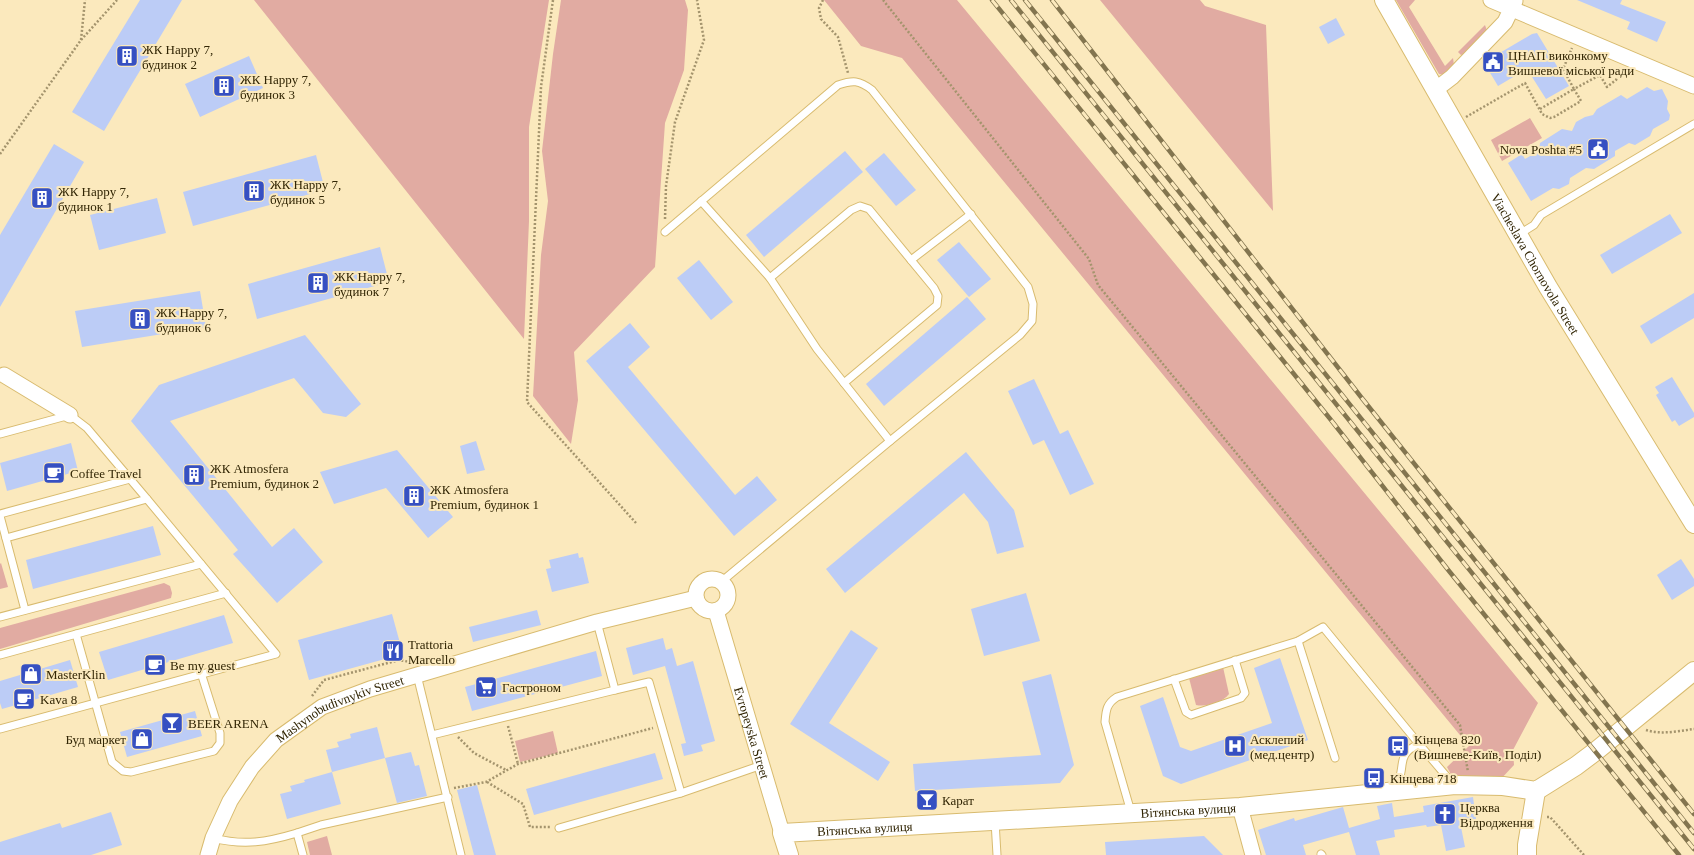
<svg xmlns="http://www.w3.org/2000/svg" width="1694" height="855" font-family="Georgia,serif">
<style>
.green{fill:#e1aba2}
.building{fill:#bcccf6}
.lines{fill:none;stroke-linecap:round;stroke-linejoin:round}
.service-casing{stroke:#d8bb6f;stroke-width:9}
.minor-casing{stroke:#d8bb6f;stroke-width:17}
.tertiary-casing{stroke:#d8bb6f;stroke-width:20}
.path{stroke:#a4946d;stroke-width:2.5;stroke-dasharray:2 2;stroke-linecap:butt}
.service{stroke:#fff;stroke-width:7}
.minor{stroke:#fff;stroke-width:15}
.tertiary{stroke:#fff;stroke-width:18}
.rail-casing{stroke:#83754f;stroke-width:4.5}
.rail{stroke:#fbe9bd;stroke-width:3;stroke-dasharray:9;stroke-linecap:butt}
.labels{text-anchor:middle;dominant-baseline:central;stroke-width:4;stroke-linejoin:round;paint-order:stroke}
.poi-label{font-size:13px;fill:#312504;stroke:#fbe9bd;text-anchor:start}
.street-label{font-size:13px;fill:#312504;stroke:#fbe9bd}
</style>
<rect width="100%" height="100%" fill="#fbe9bd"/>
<!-- green -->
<g class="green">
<polygon points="254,0 549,0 529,127 529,221 524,339"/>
<polygon points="561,0 685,0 688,10 684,70 665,123 655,267 574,352 578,400 571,444 533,396 541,255 548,201 542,151 553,54"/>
<polygon points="824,0 957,0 1538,703 1513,750 1514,765 1499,781 1455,782 1447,767 1469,746 902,58 861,46"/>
<polygon points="1100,0 1200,0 1205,6 1266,25 1273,211"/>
<polygon points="1396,0 1415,0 1409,7 1445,66 1453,58 1454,65 1445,75 1439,74"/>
<polygon points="1485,25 1487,31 1465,54 1461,55 1458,52"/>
<polygon points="1530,118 1542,138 1502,161 1491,140"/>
<polygon points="1,563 8,587 0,589 0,564"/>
<polygon points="164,583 170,586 172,593 171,598 0,649 0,628"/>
<path d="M1223,667l6,27c-7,9 -23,13 -33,11l-7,-27 4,-5z"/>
<polygon points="553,731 558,753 520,762 515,741"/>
<polygon points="327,836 332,855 310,855 307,842"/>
</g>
<!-- building -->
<g class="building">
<polygon points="140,0 182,0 104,131 72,112"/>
<polygon points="1577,0 1622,0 1620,4 1666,22 1657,42 1627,29 1630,22"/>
<polygon points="1336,18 1345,35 1328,44 1319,27"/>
<polygon points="1537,33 1569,86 1546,99 1527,69 1498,86 1486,66 1486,61 1532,34"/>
<polygon points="249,56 263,88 200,117 185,84"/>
<polygon points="1647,87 1654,91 1662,89 1668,101 1667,109 1670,115 1669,120 1653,129 1650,136 1635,145 1629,143 1615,151 1615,156 1594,169 1586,168 1570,178 1569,184 1559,189 1553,188 1531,201 1508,163 1522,154 1525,159 1539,151 1540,143 1562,129 1572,131 1576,122 1585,117 1593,115 1597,109 1621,95 1627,99"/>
<polygon points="54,144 84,162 0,307 0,235"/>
<polygon points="845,151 863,172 764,257 746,235"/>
<polygon points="884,153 916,190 896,206 865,169"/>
<polygon points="316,155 325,190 193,226 183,192"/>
<polygon points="157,198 166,233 99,250 90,215"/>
<polygon points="1670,214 1682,233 1612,274 1600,255"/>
<polygon points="959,242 991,279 969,297 937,260"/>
<polygon points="380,247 389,282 257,319 248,284"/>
<polygon points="699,260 733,302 711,320 677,278"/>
<polygon points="200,291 206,327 82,347 75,311"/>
<polygon points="1694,293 1694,318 1651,344 1640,326"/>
<polygon points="967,297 986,319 884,406 866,384"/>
<polygon points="630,323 650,347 628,367 735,495 757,476 777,500 734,536 586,361"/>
<polygon points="305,335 361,404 346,417 323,413 294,378 170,421 272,547 294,528 323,562 277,603 233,554 238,550 131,421 159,385"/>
<polygon points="1672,377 1694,413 1694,417 1679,426 1675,420 1672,422 1656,395 1659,393 1655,387"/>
<polygon points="1034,379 1060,434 1068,430 1094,484 1070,495 1044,440 1033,445 1008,391"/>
<polygon points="476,441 485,470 467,474 460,446"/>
<polygon points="71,443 78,471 7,491 0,463"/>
<polygon points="397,450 453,517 428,538 386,488 334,504 320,472"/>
<polygon points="966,452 1014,510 1024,547 997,554 988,522 964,493 845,593 826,569"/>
<polygon points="153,526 161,555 33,589 26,560"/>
<polygon points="578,553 579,558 583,557 589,583 552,592 546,569 551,568 549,560"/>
<polygon points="1681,559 1694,579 1694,586 1672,600 1657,575"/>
<polygon points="1026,593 1040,641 984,656 971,609"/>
<polygon points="537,610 541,625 473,642 469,627"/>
<polygon points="392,614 403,654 309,680 298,640"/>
<polygon points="224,615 233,643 108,680 99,652"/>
<polygon points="851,630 878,648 829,723 890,762 878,781 790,724"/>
<polygon points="663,638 666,650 672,648 677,666 693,661 715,741 701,745 703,751 684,756 681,744 686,743 665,666 633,675 626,648"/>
<polygon points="596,651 602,676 472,711 465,687"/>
<polygon points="1280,658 1308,740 1181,784 1163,776 1140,706 1163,697 1180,747 1191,751 1272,723 1254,668"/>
<polygon points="70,660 78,687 2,709 0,703 0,681"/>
<polygon points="1051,674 1074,765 1060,783 915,791 913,764 1041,755 1022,682"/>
<polygon points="195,711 202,736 127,757 120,732"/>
<polygon points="377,727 385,758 332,772 326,750 339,747 337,742 351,738 350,734"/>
<polygon points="411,752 415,766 419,765 427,796 397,803 385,758"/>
<polygon points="655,753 663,779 534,815 526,789"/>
<polygon points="332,772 341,804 287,819 280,794 292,791 290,786 305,782 304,780"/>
<polygon points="477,785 496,855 474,855 457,790"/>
<polygon points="1473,797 1476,819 1460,822 1465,847 1446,851 1441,825 1427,827 1426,825 1394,830 1395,837 1376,841 1380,855 1356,855 1349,832 1303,845 1306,855 1266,855 1258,830 1294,818 1295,821 1343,807 1349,828 1380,819 1377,806 1392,803 1394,817 1424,812 1423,806"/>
<polygon points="111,812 122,845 91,855 0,855 0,842 60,823 62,828"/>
<polygon points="1204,836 1223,855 1106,855 1105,842"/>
</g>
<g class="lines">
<!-- service casing -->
<g class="service-casing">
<g id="service">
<polyline points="701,201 770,278 817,349 890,441"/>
<path d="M665,232l173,-147c15,-5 21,-5 34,5l156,197 5,17 -1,17 -12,14 -130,106 -169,141"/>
<polyline points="1518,235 1534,225 1541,215 1694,124"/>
<polyline points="911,260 971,214"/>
<polyline points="770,278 851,210 860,206 869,209 934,288 938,296 937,305 844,383"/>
<polyline points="0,434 70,415 87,428 147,499 276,654 0,729"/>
<polyline points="0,514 130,479"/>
<polyline points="0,516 25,610"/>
<polyline points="6,538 147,499"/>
<polyline points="0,617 201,564"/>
<polyline points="597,622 615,690 649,682 681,793"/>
<polyline points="76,634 112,762 123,771 131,772 214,751 220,743 220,733 202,676"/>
<polyline points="1298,641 1335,758"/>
<polyline points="0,655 226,593"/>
<polyline points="417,675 461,855"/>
<polyline points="1174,679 1186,712 1191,715 1241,698 1245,693 1235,660"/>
<polyline points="432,735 615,690"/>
<path d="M1391,788c20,-15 0,-32 28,-44"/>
<path d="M1131,812l-26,-90c1,-11 1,-18 12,-25l181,-56 25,-14 96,117 34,40"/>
<polyline points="995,821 997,855"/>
<polyline points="559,828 681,793 762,765"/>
<polyline points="297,833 321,825 448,797"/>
<path d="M213,838c31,8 54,4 84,-5l6,22"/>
<polyline points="1321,854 1322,855"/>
</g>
</g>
<!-- minor casing -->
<g class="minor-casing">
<g id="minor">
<polyline points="1491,0 1694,86"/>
<polyline points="1435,90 1452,77 1505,22 1515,1"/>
<polyline points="4,375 70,415"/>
<circle cx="712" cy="595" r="16"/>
<path id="s1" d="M716,611l66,222"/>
<polyline points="1240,807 1253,855"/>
<path id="s2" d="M208,855l5,-17 17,-37 22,-34 24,-27 46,-33 48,-18 227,-67 99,-24"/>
</g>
</g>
<!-- tertiary casing -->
<g class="tertiary-casing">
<g id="tertiary">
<path id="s3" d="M1384,0l164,287 146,237"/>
<path id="s4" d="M789,855l-7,-22 458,-26 215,-22 48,1 33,5 40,-25 20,-15 98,-80"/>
<polyline points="1527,855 1527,845 1536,791"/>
</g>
</g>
<!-- path -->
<g class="path">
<polyline points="553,0 541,87 527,402 636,523"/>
<polyline points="823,0 819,8 821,19 838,37 848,73"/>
<polyline points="883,0 1089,259 1098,285 1460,725 1468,772"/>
<polyline points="81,40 117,0"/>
<polyline points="1540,109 1574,89 1563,69 1572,48"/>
<polyline points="1466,117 1525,83 1542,114 1550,118 1554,117 1581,101 1574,89 1600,75 1607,87 1616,80 1620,68"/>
<polyline points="0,154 81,40 85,0"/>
<polyline points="665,219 666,186 675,122 704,40 697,0"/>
<polyline points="312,696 324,680 399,660 410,662"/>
<polyline points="508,726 518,764"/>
<path d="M1646,730c15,5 33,1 48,-1"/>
<polyline points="458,737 474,753 506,770"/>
<polyline points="487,782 523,804 530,827 551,827"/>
<polyline points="454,788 486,782 518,764 653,728"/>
<polyline points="1547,817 1550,817 1584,855"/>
</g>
<!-- service -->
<use href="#service" class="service"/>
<!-- minor -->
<use href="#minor" class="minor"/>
<!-- tertiary -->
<use href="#tertiary" class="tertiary"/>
<!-- rail casing -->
<g class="rail-casing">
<g id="rail">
<polyline points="992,0 1331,420 1449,571 1679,855"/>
<polyline points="1011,0 1694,849"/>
<polyline points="1025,0 1694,833"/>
<polyline points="1052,0 1361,397 1694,814"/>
</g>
</g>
<!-- rail -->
<use href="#rail" class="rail"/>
</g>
<!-- icons -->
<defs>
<g id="building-square" transform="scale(1.15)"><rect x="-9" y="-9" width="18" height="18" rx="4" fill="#3650c2" stroke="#fbe9bd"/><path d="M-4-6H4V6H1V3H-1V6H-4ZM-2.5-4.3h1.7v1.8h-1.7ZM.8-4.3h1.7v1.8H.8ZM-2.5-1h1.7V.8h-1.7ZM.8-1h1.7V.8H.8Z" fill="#fff"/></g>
<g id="civic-square" transform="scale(1.15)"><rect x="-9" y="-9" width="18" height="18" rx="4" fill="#3650c2" stroke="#fbe9bd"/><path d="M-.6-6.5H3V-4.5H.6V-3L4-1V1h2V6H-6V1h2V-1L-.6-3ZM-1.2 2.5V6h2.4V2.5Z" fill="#fff"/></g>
<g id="cafe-square" transform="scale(1.15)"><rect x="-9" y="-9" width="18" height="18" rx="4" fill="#3650c2" stroke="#fbe9bd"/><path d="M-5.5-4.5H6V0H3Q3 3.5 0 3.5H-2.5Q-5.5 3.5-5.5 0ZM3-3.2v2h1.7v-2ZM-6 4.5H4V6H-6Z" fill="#fff"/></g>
<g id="restaurant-square" transform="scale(1.15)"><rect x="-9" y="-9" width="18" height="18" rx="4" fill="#3650c2" stroke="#fbe9bd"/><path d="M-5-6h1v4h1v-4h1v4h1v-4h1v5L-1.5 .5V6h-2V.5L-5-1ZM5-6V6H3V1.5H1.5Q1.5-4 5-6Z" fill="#fff"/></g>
<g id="shop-square" transform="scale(1.15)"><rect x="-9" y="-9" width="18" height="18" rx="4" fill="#3650c2" stroke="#fbe9bd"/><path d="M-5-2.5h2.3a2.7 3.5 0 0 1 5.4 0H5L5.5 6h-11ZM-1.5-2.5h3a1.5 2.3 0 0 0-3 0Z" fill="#fff"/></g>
<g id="supermarket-square" transform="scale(1.15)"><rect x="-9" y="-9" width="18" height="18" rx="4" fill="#3650c2" stroke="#fbe9bd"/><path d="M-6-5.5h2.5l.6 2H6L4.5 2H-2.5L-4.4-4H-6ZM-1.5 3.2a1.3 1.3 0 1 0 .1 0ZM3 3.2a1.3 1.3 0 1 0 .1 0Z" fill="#fff"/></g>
<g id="bar-square" transform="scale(1.15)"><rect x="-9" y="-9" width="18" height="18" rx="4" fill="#3650c2" stroke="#fbe9bd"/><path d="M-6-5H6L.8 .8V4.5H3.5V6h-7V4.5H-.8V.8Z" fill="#fff"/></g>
<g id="hospital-square" transform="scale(1.15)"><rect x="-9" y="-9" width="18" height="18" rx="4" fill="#3650c2" stroke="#fbe9bd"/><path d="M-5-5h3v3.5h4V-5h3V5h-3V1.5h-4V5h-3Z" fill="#fff"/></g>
<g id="bus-square" transform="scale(1.15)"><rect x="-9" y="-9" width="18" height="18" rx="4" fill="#3650c2" stroke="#fbe9bd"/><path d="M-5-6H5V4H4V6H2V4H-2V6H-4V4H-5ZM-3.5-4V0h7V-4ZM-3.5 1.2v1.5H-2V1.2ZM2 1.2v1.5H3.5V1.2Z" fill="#fff"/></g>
<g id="church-square" transform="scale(1.15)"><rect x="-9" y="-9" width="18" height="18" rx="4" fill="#3650c2" stroke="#fbe9bd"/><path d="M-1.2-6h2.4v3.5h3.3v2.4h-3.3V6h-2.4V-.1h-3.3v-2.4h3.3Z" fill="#fff"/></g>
</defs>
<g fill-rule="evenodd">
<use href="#building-square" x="127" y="56"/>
<use href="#civic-square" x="1493" y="62"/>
<use href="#building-square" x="224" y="86"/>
<use href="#civic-square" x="1598" y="149"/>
<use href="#building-square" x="254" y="191"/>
<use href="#building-square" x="42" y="198"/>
<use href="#building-square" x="318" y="283"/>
<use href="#building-square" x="140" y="319"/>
<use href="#cafe-square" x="54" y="473"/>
<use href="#building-square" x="194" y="475"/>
<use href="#building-square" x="414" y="496"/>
<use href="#restaurant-square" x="393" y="651"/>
<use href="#cafe-square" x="155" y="665"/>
<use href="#shop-square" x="31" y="674"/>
<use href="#supermarket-square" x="486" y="687"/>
<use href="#cafe-square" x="24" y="699"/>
<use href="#bar-square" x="172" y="723"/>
<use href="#shop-square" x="142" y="739"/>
<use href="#hospital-square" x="1235" y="746"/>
<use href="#bus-square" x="1398" y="746"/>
<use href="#bus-square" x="1374" y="778"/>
<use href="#bar-square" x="927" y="800"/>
<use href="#church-square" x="1445" y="814"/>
</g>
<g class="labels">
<!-- poi labels -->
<g class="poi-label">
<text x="142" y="49">ЖК Happy 7,<tspan x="142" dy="15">будинок 2</tspan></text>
<text x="1508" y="55">ЦНАП виконкому<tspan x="1508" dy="15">Вишневої міської ради</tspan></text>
<text x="240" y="79">ЖК Happy 7,<tspan x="240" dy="15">будинок 3</tspan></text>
<text x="1582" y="149" text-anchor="end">Nova Poshta #5</text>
<text x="270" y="184">ЖК Happy 7,<tspan x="270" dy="15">будинок 5</tspan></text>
<text x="58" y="191">ЖК Happy 7,<tspan x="58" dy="15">будинок 1</tspan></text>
<text x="334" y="276">ЖК Happy 7,<tspan x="334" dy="15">будинок 7</tspan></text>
<text x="156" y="312">ЖК Happy 7,<tspan x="156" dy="15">будинок 6</tspan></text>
<text x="210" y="468">ЖК Atmosfera<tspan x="210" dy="15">Premium, будинок 2</tspan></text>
<text x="70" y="473">Coffee Travel</text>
<text x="430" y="489">ЖК Atmosfera<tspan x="430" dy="15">Premium, будинок 1</tspan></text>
<text x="408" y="644">Trattoria<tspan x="408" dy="15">Marcello</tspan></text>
<text x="170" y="665">Be my guest</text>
<text x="46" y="674">MasterKlin</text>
<text x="502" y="687">Гастроном</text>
<text x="40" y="699">Kava 8</text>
<text x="188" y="723">BEER ARENA</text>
<text x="126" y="739" text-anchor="end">Буд маркет</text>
<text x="1250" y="739">Асклепий<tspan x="1250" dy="15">(мед.центр)</tspan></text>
<text x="1414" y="739">Кінцева 820<tspan x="1414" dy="15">(Вишневе-Київ, Поділ)</tspan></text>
<text x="1390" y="778">Кінцева 718</text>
<text x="942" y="800">Карат</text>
<text x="1460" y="807">Церква<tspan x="1460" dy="15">Відродження</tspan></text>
</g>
<!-- street labels -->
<g class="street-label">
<text stroke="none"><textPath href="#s3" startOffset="304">Viacheslava Chornovola Street</textPath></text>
<text stroke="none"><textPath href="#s2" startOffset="207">Mashynobudivnykiv Street</textPath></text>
<text stroke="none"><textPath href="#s1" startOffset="127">Evropeyska Street</textPath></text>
<text stroke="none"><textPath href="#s4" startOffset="430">Вітянська вулиця</textPath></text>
<text stroke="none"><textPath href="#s4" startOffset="106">Вітянська вулиця</textPath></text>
</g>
</g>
</svg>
